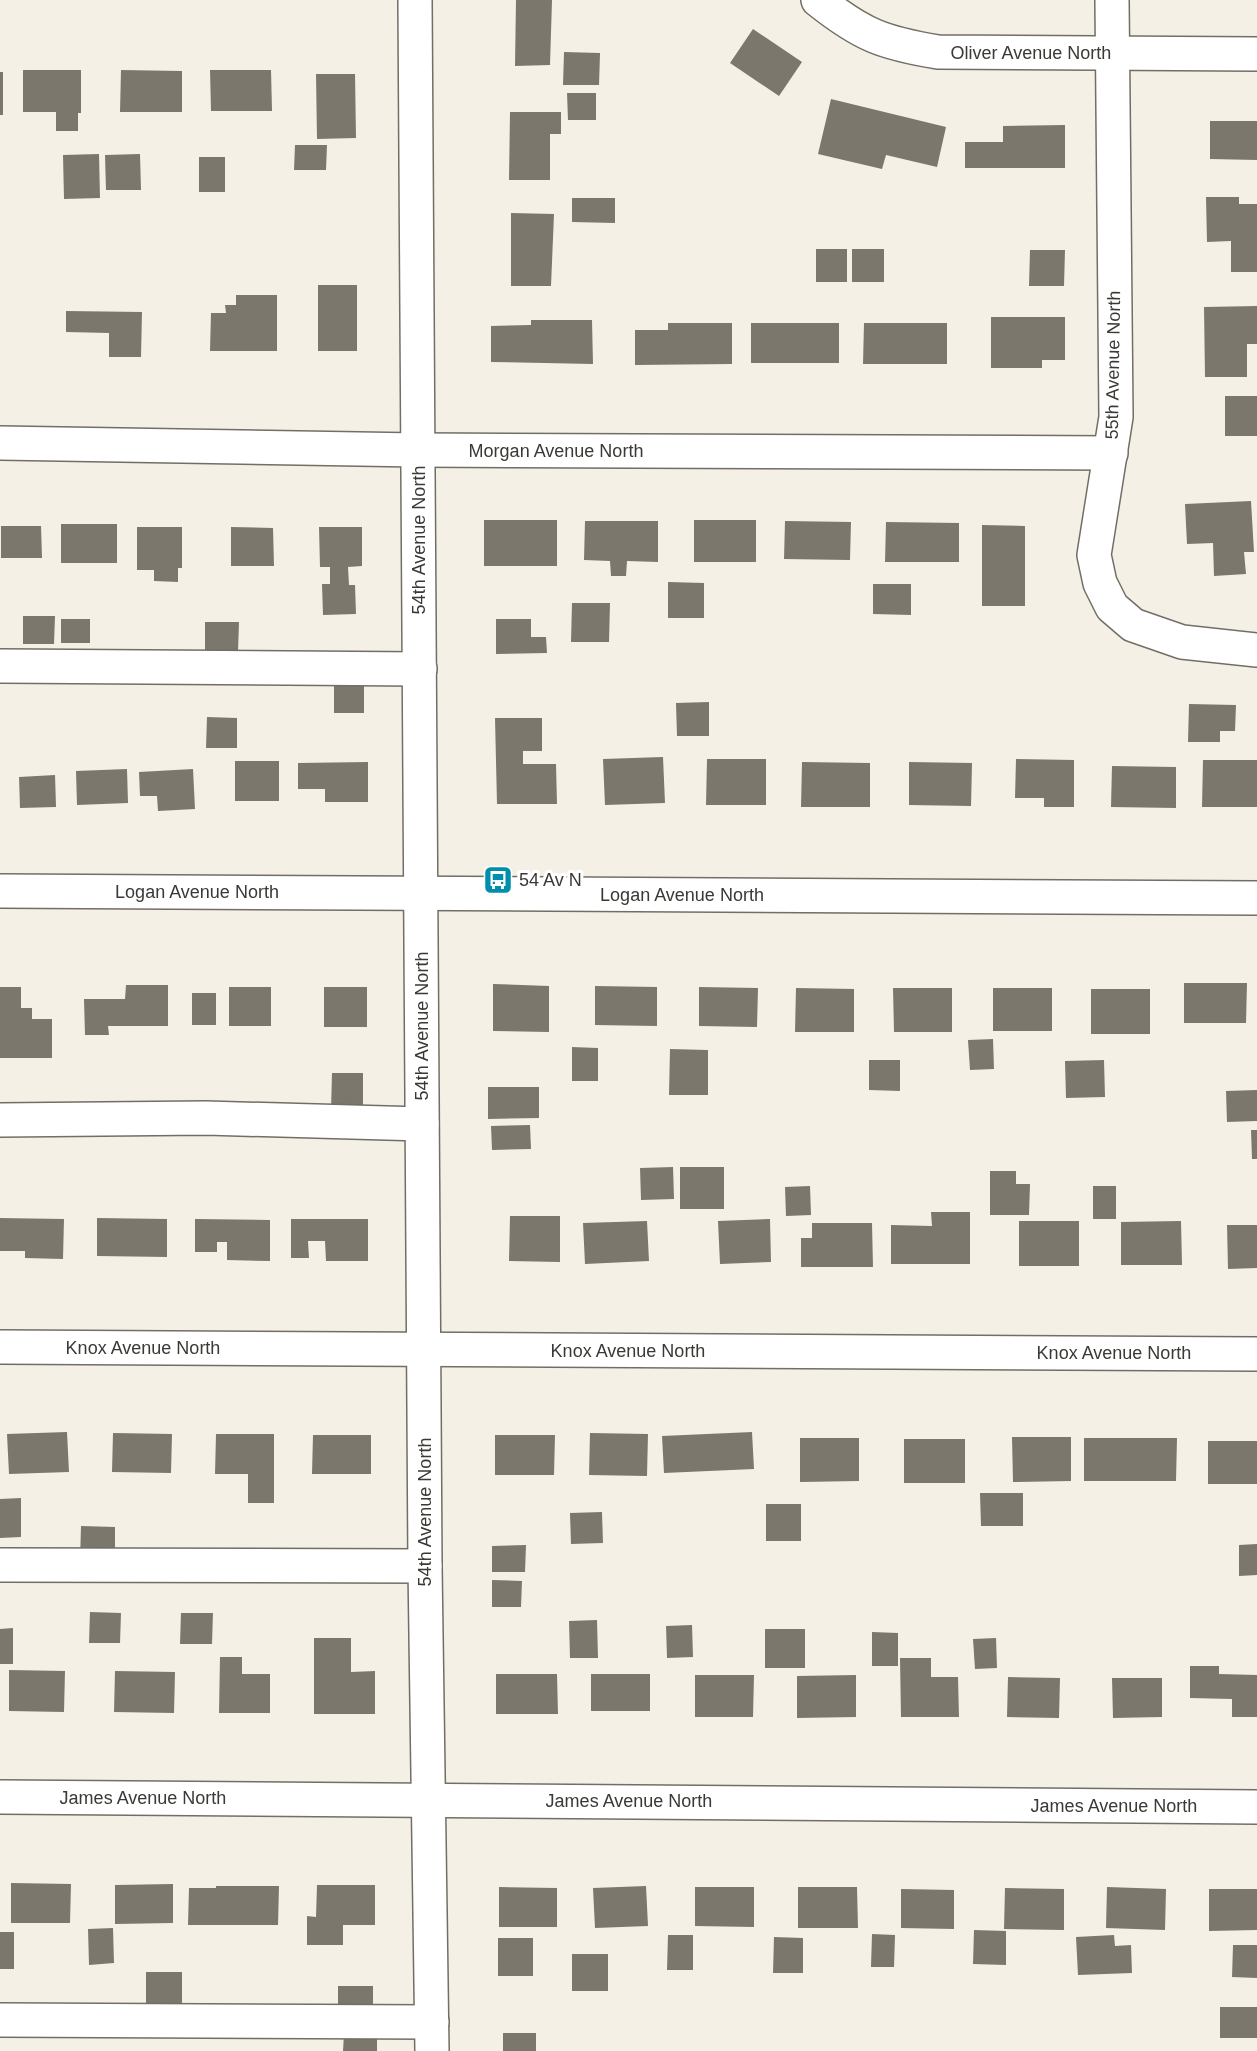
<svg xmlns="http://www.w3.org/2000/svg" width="1257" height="2051" font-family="Helvetica,sans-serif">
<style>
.building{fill:#7b776d}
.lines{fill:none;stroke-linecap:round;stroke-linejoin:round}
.minor-casing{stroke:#726e65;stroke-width:36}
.minor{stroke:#fff;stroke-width:33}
.labels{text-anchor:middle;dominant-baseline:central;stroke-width:6;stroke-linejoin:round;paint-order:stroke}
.street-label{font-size:18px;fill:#3b3935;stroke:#fff}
.poi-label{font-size:18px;fill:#3b3935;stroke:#fff;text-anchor:start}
</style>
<rect width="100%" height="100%" fill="#f4f0e5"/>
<!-- building -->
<g class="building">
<polygon points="516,0 552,0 550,65 515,66"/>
<polygon points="753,29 802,62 779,96 730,63"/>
<polygon points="564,52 600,53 599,85 563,85"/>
<polygon points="23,70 81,70 81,113 78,113 78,131 56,131 56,112 23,112"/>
<polygon points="121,70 182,71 182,112 120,112"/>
<polygon points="210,70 271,70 272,111 211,111"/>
<rect x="0" y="72" width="3" height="43"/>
<polygon points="316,74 355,74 356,138 317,139"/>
<polygon points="567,93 596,93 596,120 568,120"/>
<polygon points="831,99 946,127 937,167 886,155 882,169 818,154"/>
<polygon points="510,112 561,112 561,134 550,134 550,180 509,180"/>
<polygon points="1210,121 1257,121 1257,160 1210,159"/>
<polygon points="1065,125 1065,168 965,168 965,142 1003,142 1003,126"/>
<polygon points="295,145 327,145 326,170 294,170"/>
<polygon points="99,154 100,198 64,199 63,155"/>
<polygon points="140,154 141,190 106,190 105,155"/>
<rect x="199" y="157" width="26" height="35"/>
<polygon points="1206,197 1239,197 1239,204 1257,204 1257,272 1231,272 1231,241 1207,242"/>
<polygon points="572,198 615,198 615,223 572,222"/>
<polygon points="511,213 554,214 551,286 511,286"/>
<rect x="816" y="249" width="31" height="33"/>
<rect x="852" y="249" width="32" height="33"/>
<polygon points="1030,250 1065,250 1064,286 1029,286"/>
<rect x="318" y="285" width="39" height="66"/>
<polygon points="236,295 277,295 277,351 210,351 211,313 226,313 225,305 236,305"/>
<polygon points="1257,306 1257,344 1247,344 1247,377 1205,377 1204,307"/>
<polygon points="66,311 142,312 141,357 109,357 109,333 66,332"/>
<polygon points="991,317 1065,317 1065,360 1042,360 1042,368 991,368"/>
<polygon points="531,320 592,320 593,364 491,362 491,326 531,325"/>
<polygon points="668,323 732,323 732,364 635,365 635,330 668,330"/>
<rect x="751" y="323" width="88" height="40"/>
<polygon points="864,323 947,323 947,364 863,364"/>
<rect x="1225" y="396" width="32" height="40"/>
<polygon points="1251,501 1254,552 1244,552 1246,574 1214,576 1213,543 1187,544 1185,504"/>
<rect x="484" y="520" width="73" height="46"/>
<rect x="694" y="520" width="62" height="42"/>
<polygon points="585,521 658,521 658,562 627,561 626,576 611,576 610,561 584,560"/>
<polygon points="785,521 851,522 850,560 784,559"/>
<polygon points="886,522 959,523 959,562 885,562"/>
<rect x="61" y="524" width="56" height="39"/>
<polygon points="982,525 1025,526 1025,606 982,606"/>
<polygon points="1,526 41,526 42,558 1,558"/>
<polygon points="137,527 182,527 182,568 178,568 178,582 154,581 154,570 137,570"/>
<polygon points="231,527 273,528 274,566 231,566"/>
<polygon points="319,527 362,527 362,566 348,567 349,585 355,585 356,614 323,615 322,584 330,584 330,567 320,567"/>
<polygon points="668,582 704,583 704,618 668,618"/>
<polygon points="873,584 911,584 911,615 873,614"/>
<polygon points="572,603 610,603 609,642 571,642"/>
<polygon points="23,616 55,616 54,644 23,644"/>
<rect x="61" y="619" width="29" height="24"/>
<polygon points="496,619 531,619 531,637 546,637 547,653 496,654"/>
<polygon points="205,622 239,622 238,652 205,652"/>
<rect x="334" y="686" width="30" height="27"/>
<polygon points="709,702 709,736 677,736 676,703"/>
<polygon points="1189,704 1236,705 1235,731 1220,731 1220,742 1188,742"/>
<polygon points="207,717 237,718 237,748 206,748"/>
<polygon points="495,718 542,718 542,751 523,751 523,764 556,764 557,804 497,804"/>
<polygon points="663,757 665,803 605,805 603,759"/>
<polygon points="707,759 766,759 766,805 706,805"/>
<polygon points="1016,759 1074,760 1074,807 1044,807 1044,798 1015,798"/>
<polygon points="1203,760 1257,760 1257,807 1202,807"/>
<rect x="235" y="761" width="44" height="40"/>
<polygon points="368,762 368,802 325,802 325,789 298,789 298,763"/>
<polygon points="802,762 870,763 870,807 801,807"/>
<polygon points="909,762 972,763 971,806 909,805"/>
<polygon points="1112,766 1176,767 1176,808 1111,807"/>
<polygon points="127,769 128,803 77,805 76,771"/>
<polygon points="193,769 195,809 158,811 157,796 140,796 139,772"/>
<polygon points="55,775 56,807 20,808 19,777"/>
<polygon points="1184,983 1247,983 1246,1023 1184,1023"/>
<polygon points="493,984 549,986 549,1032 493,1031"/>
<polygon points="126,985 168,985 168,1026 108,1026 109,1035 85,1035 84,999 125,999"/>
<polygon points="595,986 657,987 657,1026 595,1025"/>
<polygon points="0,987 21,987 21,1008 32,1008 32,1019 52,1019 52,1058 0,1058"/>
<rect x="229" y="987" width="42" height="39"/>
<rect x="324" y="987" width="43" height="40"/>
<polygon points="699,987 758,988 757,1027 699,1026"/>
<polygon points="796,988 854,989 854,1032 795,1032"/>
<polygon points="893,988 952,988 952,1032 894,1032"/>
<rect x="993" y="988" width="59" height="43"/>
<rect x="1091" y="989" width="59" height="45"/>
<rect x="192" y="993" width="24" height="32"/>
<polygon points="993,1039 994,1069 970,1070 968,1040"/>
<polygon points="572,1047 598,1048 598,1081 572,1081"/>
<polygon points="670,1049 708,1050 708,1095 669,1095"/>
<polygon points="869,1060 900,1060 900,1091 869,1090"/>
<polygon points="1104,1060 1105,1097 1066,1098 1065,1061"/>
<polygon points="332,1073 363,1073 363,1110 331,1110"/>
<polygon points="488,1087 539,1087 539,1118 488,1119"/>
<polygon points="1257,1090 1257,1121 1227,1122 1226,1091"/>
<polygon points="530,1125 531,1149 492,1150 491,1126"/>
<polygon points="1251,1130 1257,1130 1257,1159 1252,1159"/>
<polygon points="673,1167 674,1199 641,1200 640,1168"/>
<rect x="680" y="1167" width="44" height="42"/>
<polygon points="990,1171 1016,1171 1016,1184 1030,1184 1029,1215 990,1215"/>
<polygon points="810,1186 811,1215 786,1216 785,1187"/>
<rect x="1093" y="1186" width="23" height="33"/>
<polygon points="931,1212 970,1212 970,1264 891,1264 891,1225 932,1226"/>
<polygon points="510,1216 560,1216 560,1262 509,1261"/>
<polygon points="0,1218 64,1219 63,1259 25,1258 25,1251 0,1251"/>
<polygon points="97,1218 167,1219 167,1257 97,1256"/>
<polygon points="195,1219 270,1220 270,1261 227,1260 227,1242 217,1242 217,1252 195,1252"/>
<polygon points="291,1219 368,1219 368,1261 326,1261 325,1241 308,1241 309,1258 291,1258"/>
<polygon points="770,1219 771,1262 720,1264 718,1221"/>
<polygon points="647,1221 649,1261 585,1264 583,1223"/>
<rect x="1019" y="1221" width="60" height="45"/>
<polygon points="1181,1221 1182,1265 1121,1265 1121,1222"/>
<polygon points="812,1223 872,1223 873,1267 801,1267 801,1238 812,1238"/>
<polygon points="1227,1225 1257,1225 1257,1268 1228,1269"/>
<polygon points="67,1432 69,1472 9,1474 7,1434"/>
<polygon points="752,1432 754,1469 664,1473 662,1436"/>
<polygon points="113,1433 172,1434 171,1473 112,1472"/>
<polygon points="590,1433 648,1434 647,1476 589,1475"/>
<polygon points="216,1434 274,1434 274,1503 248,1503 248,1474 215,1474"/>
<polygon points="313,1435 371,1435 371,1474 312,1474"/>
<polygon points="495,1435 555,1435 554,1475 495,1475"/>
<polygon points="1012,1437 1071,1437 1071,1481 1013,1482"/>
<polygon points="800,1438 859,1438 859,1481 800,1482"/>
<polygon points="1084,1438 1177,1438 1176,1481 1084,1481"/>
<rect x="904" y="1439" width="61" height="44"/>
<rect x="1208" y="1441" width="49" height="43"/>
<polygon points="980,1493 1023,1493 1023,1526 981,1526"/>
<polygon points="21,1498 21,1537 0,1538 0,1499"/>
<rect x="766" y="1504" width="35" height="37"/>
<polygon points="602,1512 603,1543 571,1544 570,1513"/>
<polygon points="81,1526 115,1527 115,1562 80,1561"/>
<polygon points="1257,1544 1257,1575 1239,1576 1239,1545"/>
<polygon points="526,1545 525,1572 492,1572 492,1546"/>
<polygon points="492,1580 522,1581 521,1607 492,1607"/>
<polygon points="90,1612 121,1613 120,1643 89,1643"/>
<polygon points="181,1613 213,1613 212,1644 180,1644"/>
<polygon points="597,1620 598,1658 570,1658 569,1621"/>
<polygon points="692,1625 693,1657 667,1658 666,1626"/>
<polygon points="13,1628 13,1664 0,1664 0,1629"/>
<rect x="765" y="1629" width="40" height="39"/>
<polygon points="872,1632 898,1633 898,1666 872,1666"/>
<polygon points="314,1638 351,1638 351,1672 375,1671 375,1714 314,1714"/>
<polygon points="996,1638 997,1668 975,1669 973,1639"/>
<polygon points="220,1657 242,1657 242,1674 270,1674 270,1713 219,1713"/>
<polygon points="900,1658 931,1658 931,1677 958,1677 959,1717 901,1717"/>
<polygon points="1190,1666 1219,1666 1219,1674 1257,1675 1257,1717 1232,1717 1232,1699 1190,1698"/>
<polygon points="9,1670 65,1671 64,1712 9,1711"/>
<polygon points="115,1671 175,1672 174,1713 114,1712"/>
<polygon points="496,1674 557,1674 558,1714 496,1714"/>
<rect x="591" y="1674" width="59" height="37"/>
<polygon points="695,1675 754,1675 753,1717 695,1717"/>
<polygon points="856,1675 856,1717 797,1718 797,1676"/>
<polygon points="1008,1677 1060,1678 1059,1718 1007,1717"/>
<polygon points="1112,1678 1162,1678 1162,1717 1113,1718"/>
<polygon points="11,1883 71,1884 70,1923 11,1923"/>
<polygon points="173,1884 173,1923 115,1924 115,1885"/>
<polygon points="317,1885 375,1885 375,1925 343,1925 343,1945 307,1945 307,1916 316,1917"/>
<polygon points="216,1886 279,1886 278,1925 188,1925 189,1888 216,1888"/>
<polygon points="646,1886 648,1926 595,1928 593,1888"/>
<polygon points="499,1887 557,1888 557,1927 499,1927"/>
<polygon points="695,1887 754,1887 754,1927 695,1926"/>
<polygon points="798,1887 857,1887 858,1928 798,1928"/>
<polygon points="1107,1887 1166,1889 1165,1930 1106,1928"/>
<polygon points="1005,1888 1064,1889 1064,1930 1004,1929"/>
<polygon points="901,1889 954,1890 954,1929 901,1928"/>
<polygon points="1209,1889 1257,1889 1257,1930 1209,1931"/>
<polygon points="113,1928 114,1963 89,1965 88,1929"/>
<polygon points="974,1930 1006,1931 1006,1965 973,1964"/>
<rect x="0" y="1932" width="14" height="37"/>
<polygon points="872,1934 895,1935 894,1967 871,1967"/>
<polygon points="668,1935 693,1935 693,1970 667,1970"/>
<polygon points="1114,1935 1115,1946 1131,1945 1132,1973 1078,1975 1076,1937"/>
<polygon points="774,1937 803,1938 803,1973 773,1973"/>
<rect x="498" y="1938" width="35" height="38"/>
<polygon points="1233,1945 1257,1945 1257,1978 1232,1977"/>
<rect x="572" y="1954" width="36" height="37"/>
<rect x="146" y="1972" width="36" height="36"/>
<rect x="338" y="1986" width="35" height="26"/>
<rect x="1220" y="2007" width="37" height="31"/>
<rect x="503" y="2033" width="33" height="18"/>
<polygon points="344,2034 377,2035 377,2051 343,2051"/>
</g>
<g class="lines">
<!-- minor casing -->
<g class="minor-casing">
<g id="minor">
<polyline points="415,0 425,1566 432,2051"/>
<path d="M818,0c44,35 65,43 120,52l319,2"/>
<polyline points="1112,0 1116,417 1094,555 1100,583 1112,607 1133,625 1182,642 1257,650"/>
<polyline points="0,443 418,450 1111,453"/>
<polyline points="0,666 420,669"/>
<polyline points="0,891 1257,898"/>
<polyline points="0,1120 206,1118 422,1124"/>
<polyline points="0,1347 1257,1354"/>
<polyline points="0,1565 425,1566"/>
<polyline points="0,1797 1257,1807"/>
<polyline points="0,2020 432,2022"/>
</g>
</g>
<!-- minor -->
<use href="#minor" class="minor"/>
</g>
<!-- icons -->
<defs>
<g id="bus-square" transform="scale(1.5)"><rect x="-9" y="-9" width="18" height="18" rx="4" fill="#008eaa" stroke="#fff"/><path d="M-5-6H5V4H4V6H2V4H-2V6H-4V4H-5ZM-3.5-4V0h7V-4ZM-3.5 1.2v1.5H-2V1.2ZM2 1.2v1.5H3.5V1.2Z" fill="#fff"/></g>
</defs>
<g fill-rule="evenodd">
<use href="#bus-square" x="498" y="880"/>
</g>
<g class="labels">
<!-- street labels -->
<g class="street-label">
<text x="1031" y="53">Oliver Avenue North</text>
<text transform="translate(1113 365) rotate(-89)">55th Avenue North</text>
<text x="556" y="451">Morgan Avenue North</text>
<text transform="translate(419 540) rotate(-90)">54th Avenue North</text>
<text x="197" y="892">Logan Avenue North</text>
<text x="682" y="895">Logan Avenue North</text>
<text transform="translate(422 1026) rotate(-90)">54th Avenue North</text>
<text x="143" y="1348">Knox Avenue North</text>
<text x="628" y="1351">Knox Avenue North</text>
<text x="1114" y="1353">Knox Avenue North</text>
<text transform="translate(425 1512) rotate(-90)">54th Avenue North</text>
<text x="143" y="1798">James Avenue North</text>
<text x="629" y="1801">James Avenue North</text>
<text x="1114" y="1806">James Avenue North</text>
</g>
<!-- poi labels -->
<g class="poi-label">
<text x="519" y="880">54 Av N</text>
</g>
</g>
</svg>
